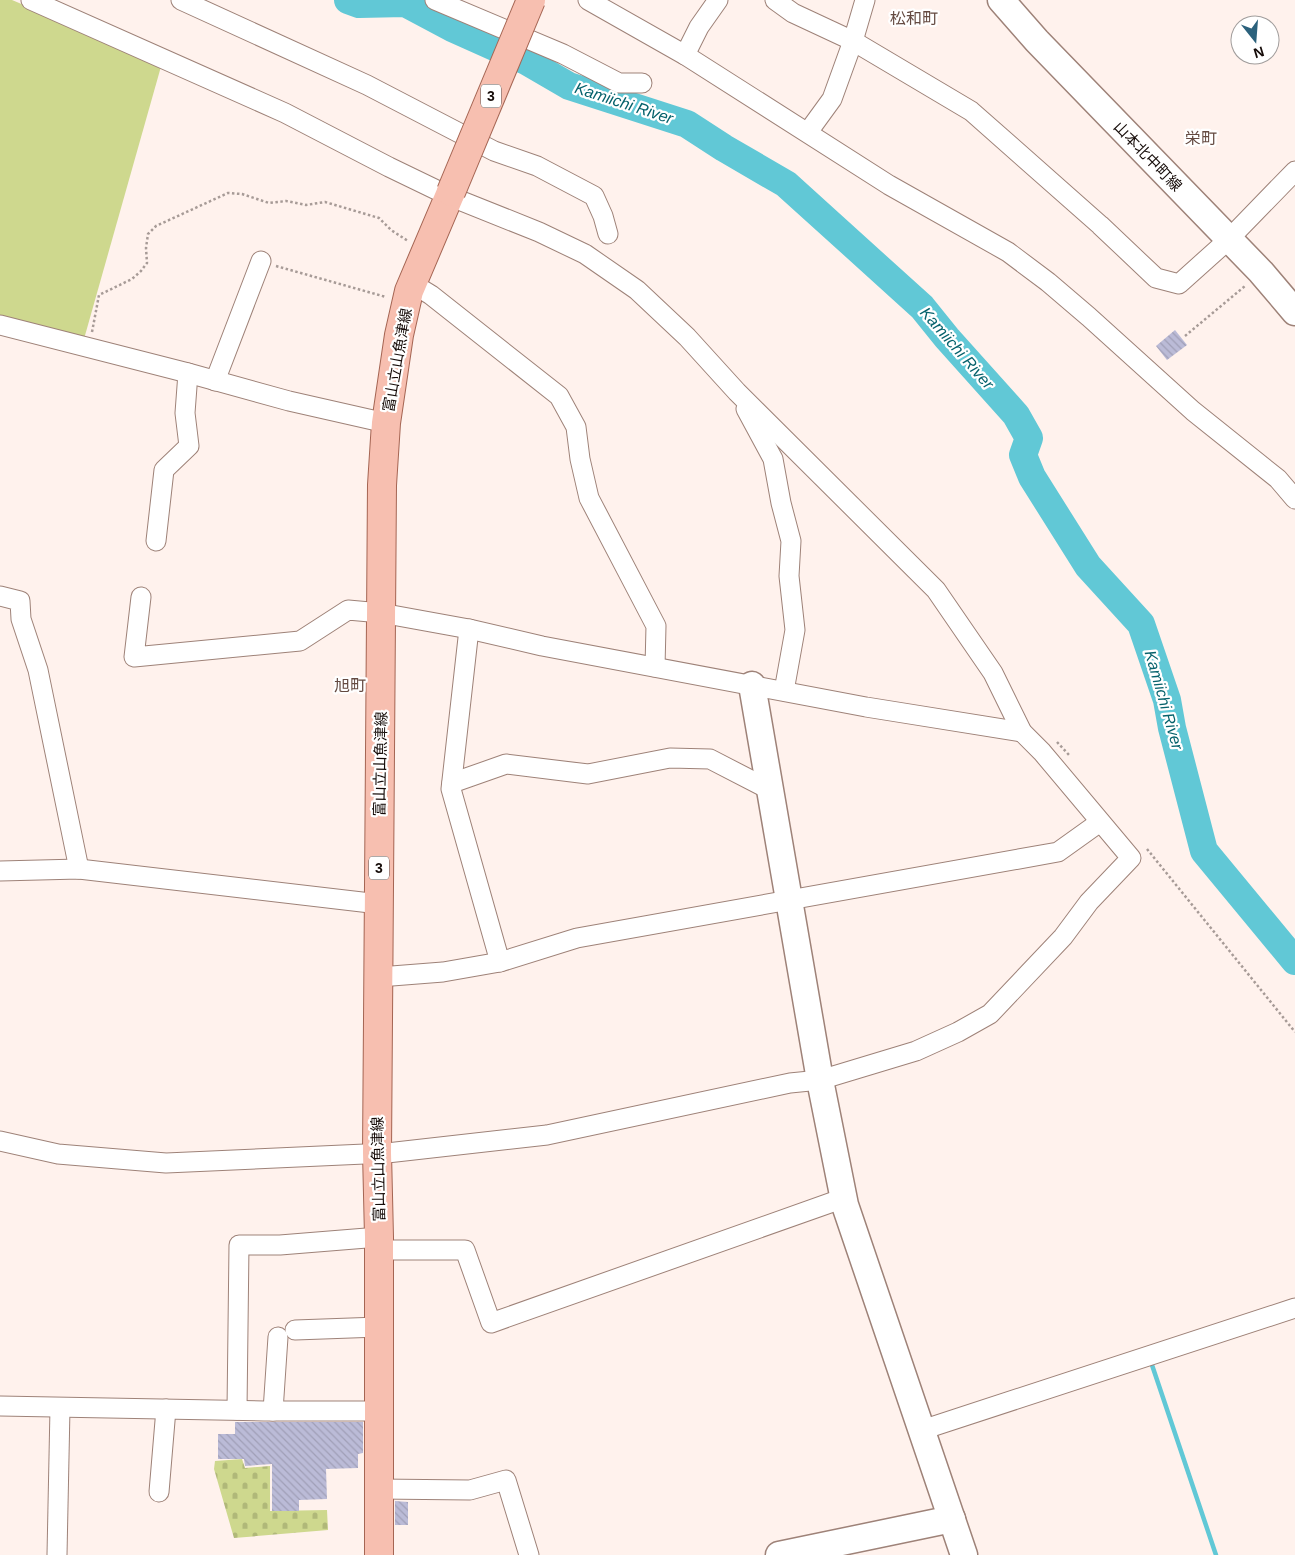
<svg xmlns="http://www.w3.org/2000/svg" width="1295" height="1555" font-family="Arial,'Noto Sans JP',sans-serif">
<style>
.cemetery{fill:url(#cemetery-stones)}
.pitch{fill:#ced88e}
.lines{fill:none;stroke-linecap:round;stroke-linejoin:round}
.stream{stroke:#61c8d6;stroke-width:4.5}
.river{stroke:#61c8d6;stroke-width:28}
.building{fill:url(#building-back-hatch)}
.street-casing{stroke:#9e8278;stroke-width:21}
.secondary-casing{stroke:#9e8278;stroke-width:29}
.primary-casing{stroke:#a56553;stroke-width:30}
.path{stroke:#a79b97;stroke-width:2.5;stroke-dasharray:2.5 2.5;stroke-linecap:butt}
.street{stroke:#fff;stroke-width:19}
.secondary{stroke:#fff;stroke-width:26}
.primary{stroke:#f7bfb0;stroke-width:28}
.primary-bridge-casing{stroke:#a56553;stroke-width:30;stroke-linecap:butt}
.primary-bridge{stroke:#f7bfb0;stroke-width:28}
.labels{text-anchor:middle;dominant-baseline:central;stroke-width:4.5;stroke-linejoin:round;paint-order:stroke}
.shield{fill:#fff;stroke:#5b5452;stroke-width:1}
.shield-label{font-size:14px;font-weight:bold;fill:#150b08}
.street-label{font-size:15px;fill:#150b08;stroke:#fff}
.neighbourhood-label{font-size:16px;fill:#644a41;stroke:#fff}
.water-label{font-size:16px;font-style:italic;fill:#06626c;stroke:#fff}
</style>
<defs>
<pattern id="cemetery-stones" width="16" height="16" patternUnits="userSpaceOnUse" patternTransform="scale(1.25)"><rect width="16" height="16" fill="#ced88e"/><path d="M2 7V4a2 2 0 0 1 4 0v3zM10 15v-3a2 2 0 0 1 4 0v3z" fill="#b0b879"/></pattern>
<pattern id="building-back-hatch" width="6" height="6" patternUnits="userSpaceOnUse" patternTransform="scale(1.25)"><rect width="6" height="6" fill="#bbbbd7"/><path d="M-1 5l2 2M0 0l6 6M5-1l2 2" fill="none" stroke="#a09fb7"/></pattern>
</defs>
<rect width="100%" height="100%" fill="#fff2ed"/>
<!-- cemetery -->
<polygon class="cemetery" points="242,1459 245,1468 270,1466 270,1511 327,1510 328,1530 234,1538 214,1469 215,1461"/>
<!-- pitch -->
<polygon class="pitch" points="0,0 12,0 162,63 84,339 0,316"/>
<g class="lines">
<!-- stream -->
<polyline class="stream" points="1152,1365 1216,1555"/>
<!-- river -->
<polyline class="river" points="348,0 359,4 405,3 452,28 526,61 569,86 687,124 724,148 786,184 922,307 947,338 1016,415 1029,438 1023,455 1032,477 1088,566 1141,624 1167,700 1172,728 1204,851 1295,961"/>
</g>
<!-- building -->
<g class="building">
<polygon points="1175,330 1187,345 1167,360 1156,346"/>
<polygon points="235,1422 363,1422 363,1453 358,1454 358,1468 326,1469 327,1499 299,1500 299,1511 272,1511 272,1464 245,1466 244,1459 218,1459 218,1434 235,1434"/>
<polygon points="395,1501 408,1502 408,1525 395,1525"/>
</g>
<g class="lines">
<!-- street casing -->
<g class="street-casing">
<g id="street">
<polyline points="181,0 367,85 494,151 537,166 594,196 603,216 608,234"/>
<polyline points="435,0 563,54 619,83 642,83"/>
<polyline points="588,0 685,55 889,185 1008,252 1048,282 1089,317 1193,411 1278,479 1295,499"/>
<polyline points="775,0 793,13 853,41 971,111 1100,225 1156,278 1179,284 1228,240 1295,171"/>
<polyline points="685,55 699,27 718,0"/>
<polyline points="808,132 832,99 853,41 865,0"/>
<polyline points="413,284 431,295 559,396 576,427 580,459 589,498 656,626 655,667"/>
<polyline points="0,325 188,373 289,401 386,423"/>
<polyline points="215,381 261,261"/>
<polyline points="746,409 773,459 781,503 791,541 789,576 795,630 784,691"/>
<polyline points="156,541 164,470 189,446 185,413 188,373"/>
<polyline points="0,596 20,601 21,619 38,670 79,869"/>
<polyline points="141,597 134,657 300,641 348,610 381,613 469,629 542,646 866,707 1022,732"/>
<polyline points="469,629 451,789 500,962 577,938 1058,852 1100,822"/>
<polyline points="452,783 506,764 588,774 670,758 710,759 770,790"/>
<polyline points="0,871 79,869 379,904"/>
<polyline points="379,977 443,972 500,962"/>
<polyline points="0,1141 58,1154 166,1163 387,1153 547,1135 790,1083 820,1080 916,1051 958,1032 990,1014 1063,937 1089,902 1131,858 1042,752 1022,732 993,673 936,590 737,392 687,337 637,290 585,254 539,232 449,196 389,167 285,113 31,0"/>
<polyline points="379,1250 465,1250 491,1323 844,1198"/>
<polyline points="295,1330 379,1327"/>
<polyline points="0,1406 264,1411 379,1411"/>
<polyline points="237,1410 239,1245 280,1245 379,1237"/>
<polyline points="273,1411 278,1337"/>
<polyline points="922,1430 1295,1308"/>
<polyline points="379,1489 470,1490 506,1480 529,1555"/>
<polyline points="159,1492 166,1409"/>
<polyline points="57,1555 60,1408"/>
</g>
</g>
<!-- secondary casing -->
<g class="secondary-casing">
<g id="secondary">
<polyline points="1001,0 1037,41 1261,272 1295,312"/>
<polyline points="752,685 820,1080 845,1205 964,1555"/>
<polyline points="779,1555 952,1519"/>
</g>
</g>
<!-- primary casing -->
<g class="primary-casing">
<polyline id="primary" points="379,1555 379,1237 377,1153 382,485 386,423 399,335 409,291 451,192"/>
</g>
<!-- path -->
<g class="path">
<polyline points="276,266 386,297"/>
<polyline points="92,332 99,295 132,279 141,271 147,263 146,248 148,234 156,226 228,193 242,194 269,203 286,201 306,205 325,202 379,218 391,230 408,241"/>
<polyline points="1185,336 1245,286"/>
<polyline points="1057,742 1070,756"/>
<polyline points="1147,849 1295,1032"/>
</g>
<!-- street -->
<use href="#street" class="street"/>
<!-- secondary -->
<use href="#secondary" class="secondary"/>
<!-- primary -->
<use href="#primary" class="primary"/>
<!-- primary-bridge casing -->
<g class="primary-bridge-casing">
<polyline id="primary-bridge" points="451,192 531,0"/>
</g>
<!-- primary-bridge -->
<use href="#primary-bridge" class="primary-bridge"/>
</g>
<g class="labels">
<!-- shield labels -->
<g class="shield">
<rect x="481" y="84.5" width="20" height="23" rx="4"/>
<rect x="369" y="856.5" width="20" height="23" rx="4"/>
</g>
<g class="shield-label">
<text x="491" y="96">3</text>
<text x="379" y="868">3</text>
</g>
<!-- street labels -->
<g class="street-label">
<text transform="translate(1148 156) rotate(46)">山本北中町線</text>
<text transform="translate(397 360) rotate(-80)">富山立山魚津線</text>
<text transform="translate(380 764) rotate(-89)">富山立山魚津線</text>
<text transform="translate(378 1169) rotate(-91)">富山立山魚津線</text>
</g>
<!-- neighbourhood labels -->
<g class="neighbourhood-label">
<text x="914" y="18">松和町</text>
<text x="1201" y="138">栄町</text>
<text x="350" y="685">旭町</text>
</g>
<!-- water labels -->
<g class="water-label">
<text transform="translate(624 103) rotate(18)">Kamiichi River</text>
<text transform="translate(957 348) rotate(49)">Kamiichi River</text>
<text transform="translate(1164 700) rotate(74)">Kamiichi River</text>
</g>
</g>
<!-- north arrow -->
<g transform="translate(1255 40) rotate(163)"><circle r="24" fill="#ffffff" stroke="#a19d9c"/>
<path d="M0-4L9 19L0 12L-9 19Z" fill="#2b617c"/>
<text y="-8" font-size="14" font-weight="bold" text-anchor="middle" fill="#150b08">N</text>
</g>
</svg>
